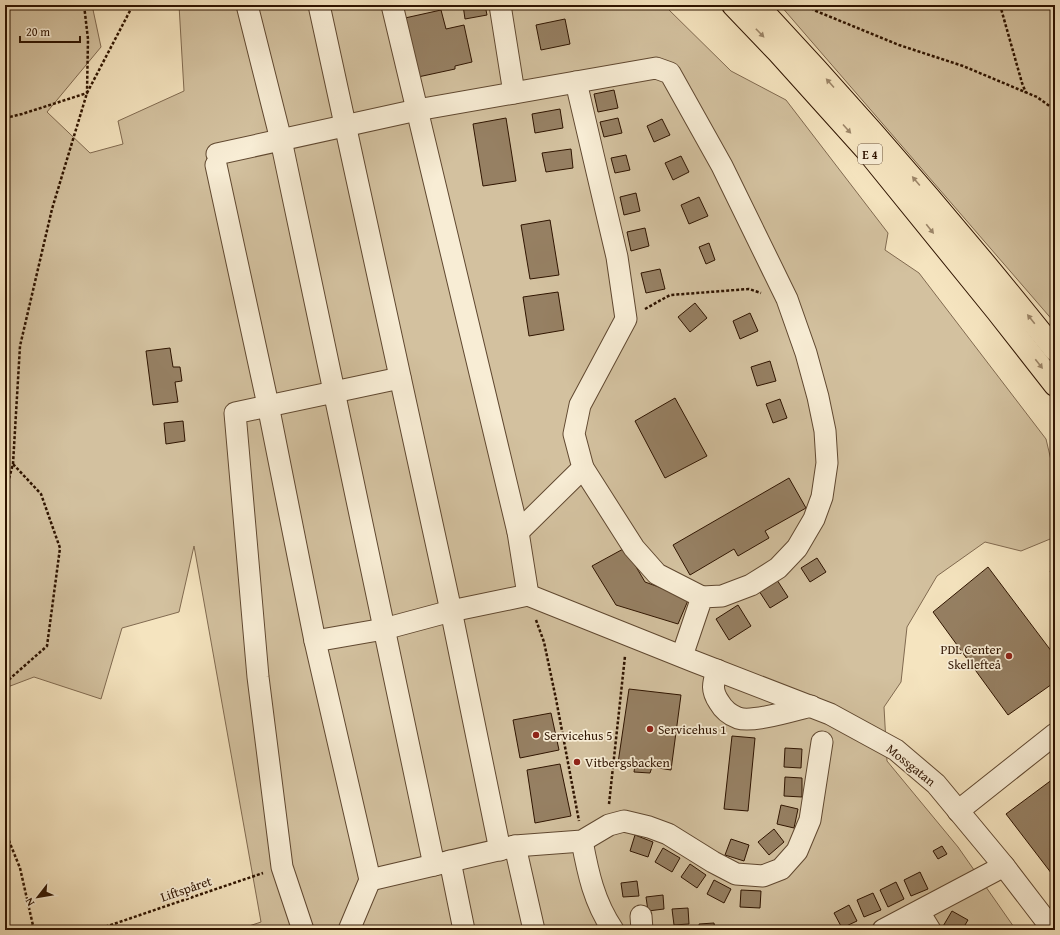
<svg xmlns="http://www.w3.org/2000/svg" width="1060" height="935" font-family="'Gentium Book Plus',serif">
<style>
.green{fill:#d3c19f;stroke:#816a50}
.building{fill:#968063;stroke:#2f1400}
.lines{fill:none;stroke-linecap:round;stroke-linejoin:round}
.minor-casing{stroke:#604830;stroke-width:23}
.highway-casing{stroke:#2f1400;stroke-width:24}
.path{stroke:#2f1400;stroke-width:2.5;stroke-dasharray:3 2;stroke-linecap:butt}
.minor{stroke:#f8edd5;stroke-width:21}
.highway{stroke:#f5e4bf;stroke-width:22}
.oneway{fill:#9c8669}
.poi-dot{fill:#8f2418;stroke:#f8edd5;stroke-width:1.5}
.labels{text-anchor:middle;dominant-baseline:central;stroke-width:3.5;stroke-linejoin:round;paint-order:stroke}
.shield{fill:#f8edd5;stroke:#6b5540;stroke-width:1}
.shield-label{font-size:12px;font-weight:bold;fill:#2f1400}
.poi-label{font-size:13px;fill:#2f1400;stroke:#f8edd5;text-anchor:start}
.street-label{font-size:13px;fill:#2f1400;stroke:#f8edd5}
</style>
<rect width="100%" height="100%" fill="#f5e4bf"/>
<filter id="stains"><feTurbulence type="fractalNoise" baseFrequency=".005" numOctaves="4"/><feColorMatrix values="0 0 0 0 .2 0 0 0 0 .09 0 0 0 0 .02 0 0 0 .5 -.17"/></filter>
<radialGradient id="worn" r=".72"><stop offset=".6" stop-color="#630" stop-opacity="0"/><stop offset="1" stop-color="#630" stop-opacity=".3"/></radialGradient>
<!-- green -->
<g class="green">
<polygon points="5,5 92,5 101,47 47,112 90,153 123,144 118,121 184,91 179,5 664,5 731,71 786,100 888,233 885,250 919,273 1046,439 1055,477 1055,537 1021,551 985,542 937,576 907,627 901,682 884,707 887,761 958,847 1016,930 237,930 261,922 194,546 179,612 122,628 101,699 34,677 5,688"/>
<polygon points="780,5 1055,5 1055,107 1052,117 1055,119 1055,323"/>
</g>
<!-- building -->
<g class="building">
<polygon points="463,5 485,5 487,15 465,19"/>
<polygon points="441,10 446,29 464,25 472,62 455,66 455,69 418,77 405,18"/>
<polygon points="565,19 570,44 541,50 536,25"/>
<polygon points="614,90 618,108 598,112 594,94"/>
<polygon points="560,109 563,128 535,133 532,114"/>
<polygon points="506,118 516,181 483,186 473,124"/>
<polygon points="618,118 622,133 604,137 600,122"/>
<polygon points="662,119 670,135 654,142 647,126"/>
<polygon points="571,149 573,168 546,172 542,153"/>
<polygon points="626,155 630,170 615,173 611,158"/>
<polygon points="681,156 689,172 673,180 665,163"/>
<polygon points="636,193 640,211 624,215 620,197"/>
<polygon points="699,197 708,216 689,224 681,205"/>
<polygon points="550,220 559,275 530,279 521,225"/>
<polygon points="645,228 649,246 631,251 627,232"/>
<polygon points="709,243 715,260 706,264 699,247"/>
<polygon points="660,269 665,289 646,293 641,273"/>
<polygon points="558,292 564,330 529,336 523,297"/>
<polygon points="695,303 707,318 690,332 678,317"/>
<polygon points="750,313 758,331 740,339 733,321"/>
<polygon points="170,348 173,367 180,367 182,381 175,382 178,402 153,405 146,351"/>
<polygon points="770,361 776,381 757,386 751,367"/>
<polygon points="675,398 707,456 665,478 635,421"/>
<polygon points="780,399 787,418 773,423 766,404"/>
<polygon points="183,421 185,441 166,444 164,423"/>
<polygon points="789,478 806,508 765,531 769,538 738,556 734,549 690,575 673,545"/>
<polygon points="625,548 645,582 689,598 678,624 616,605 592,566"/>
<polygon points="817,558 826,572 810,582 801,568"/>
<polygon points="1055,566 1055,578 1050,571"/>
<polygon points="988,567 1055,656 1055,682 1008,715 933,612"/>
<polygon points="777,580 788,597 770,608 759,591"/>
<polygon points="738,605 751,626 729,640 716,619"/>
<polygon points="629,689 681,695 671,770 652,767 650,773 634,772 635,765 618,763"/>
<polygon points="551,713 559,750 520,758 513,720"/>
<polygon points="732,736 755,738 748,811 724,809"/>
<polygon points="785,748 802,749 801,768 784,767"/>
<polygon points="560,764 571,816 535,823 527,770"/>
<polygon points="785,777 802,778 802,797 784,796"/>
<polygon points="1053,779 1055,782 1055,878 1006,814"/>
<polygon points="781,805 798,809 794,828 777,824"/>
<polygon points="774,829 784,842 769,855 758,842"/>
<polygon points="635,835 653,842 648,857 630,851"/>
<polygon points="731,839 749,845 744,861 725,855"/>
<polygon points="942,846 947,854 938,859 933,851"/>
<polygon points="663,848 680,858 672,872 655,862"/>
<polygon points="690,864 706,875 697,888 681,877"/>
<polygon points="920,872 928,889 911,896 904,880"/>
<polygon points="714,880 731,889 724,903 707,894"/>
<polygon points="637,881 639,896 623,897 621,883"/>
<polygon points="896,882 904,899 888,907 880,890"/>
<polygon points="741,890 761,891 760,908 740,907"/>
<polygon points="873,893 881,910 864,917 857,900"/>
<polygon points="663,895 664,909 648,911 646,897"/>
<polygon points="849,905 857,921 842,928 834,913"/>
<polygon points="688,908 689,924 674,925 672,909"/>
<polygon points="952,911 968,920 962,930 946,930 942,928"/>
<polygon points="714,923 715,930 700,930 699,924"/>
<polygon points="760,926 760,930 744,930 743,927"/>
</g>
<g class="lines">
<!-- minor casing -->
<g class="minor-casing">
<g id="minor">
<polyline points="247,5 281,140 434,865"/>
<polyline points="319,5 453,620 500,850"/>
<polyline points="392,5 518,532 528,595"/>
<polyline points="500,5 514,93"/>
<polyline points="217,154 417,110 656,68 670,73 722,166 787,299 806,353 818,397 825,431 827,463 822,497 814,519 797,548 778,568 751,585 722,596 702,597 682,656"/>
<polyline points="216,165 268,405 315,641 370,880 349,930"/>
<polyline points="583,468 634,548 657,574 702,597"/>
<polyline points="518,532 583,468 574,434 580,405 626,319 617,257 576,82"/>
<polyline points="315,641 384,629 451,611 528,595 693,661 830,714 896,750 936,784 1004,866 1053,930"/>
<path d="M717,670c-4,14 -6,20 2,32 4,7 11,13 19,16 15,5 56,-8 73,-12"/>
<polyline points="958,811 1055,734"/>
<path d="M582,841c6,32 12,61 31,89"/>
<polyline points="515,846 534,930"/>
<polyline points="450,861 464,930"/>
<polyline points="370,880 515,846 582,841 609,825 624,821 649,827 668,834 713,862 736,874 763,876 781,869 797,851 810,820 822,742"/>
<polyline points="919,912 930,930"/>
<polyline points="641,916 642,930"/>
<polyline points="303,930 282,867 258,677 235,413 400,378"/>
<polyline points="883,930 1004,866"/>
</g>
</g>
<!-- highway casing -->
<g class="highway-casing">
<g id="highway">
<polyline points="733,5 778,52 868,152 997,311 1055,385"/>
<path d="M757,5c104,111 203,226 298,345"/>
</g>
</g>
<!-- path -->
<g class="path">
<polyline points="807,5 816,11 899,45 963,66 1037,97 1055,110"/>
<polyline points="1000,5 1022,83 1026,93"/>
<polyline points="5,118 22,114 87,93 88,39 84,5"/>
<polyline points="645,309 670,295 749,289 761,293"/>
<polyline points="5,493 13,464 20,346 52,209 87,93 133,5"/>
<polyline points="536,620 544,642 556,699 579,821"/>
<polyline points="5,683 47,646 60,548 41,494 13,464"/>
<polyline points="609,804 625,656"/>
<polyline points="5,831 20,868 34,930"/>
<polyline points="96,930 263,873"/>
</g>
<!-- minor -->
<use href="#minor" class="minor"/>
<!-- highway -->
<use href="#highway" class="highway"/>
</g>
<!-- one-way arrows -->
<defs><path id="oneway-solid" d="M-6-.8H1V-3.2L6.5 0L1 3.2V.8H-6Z"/></defs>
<g class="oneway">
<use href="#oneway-solid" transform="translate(760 33) rotate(46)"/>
<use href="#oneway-solid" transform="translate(830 83) rotate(-132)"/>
<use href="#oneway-solid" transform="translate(847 129) rotate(48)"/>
<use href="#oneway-solid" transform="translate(916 181) rotate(-130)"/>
<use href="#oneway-solid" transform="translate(930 229) rotate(51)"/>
<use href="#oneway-solid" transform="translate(1031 319) rotate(-129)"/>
<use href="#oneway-solid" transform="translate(1039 364) rotate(52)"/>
</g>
<!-- markers -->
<g class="poi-dot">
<circle cx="1009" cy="656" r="4"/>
<circle cx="650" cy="729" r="4"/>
<circle cx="536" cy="735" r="4"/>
<circle cx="577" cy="762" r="4"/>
</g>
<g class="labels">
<!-- shield labels -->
<rect class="shield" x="858" y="144" width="24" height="20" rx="3"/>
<g class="shield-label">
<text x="870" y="154">E 4</text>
</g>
<!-- poi labels -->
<g class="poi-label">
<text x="1001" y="649" text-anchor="end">PDL Center<tspan x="1001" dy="15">Skellefteå</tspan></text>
<text x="658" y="729">Servicehus 1</text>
<text x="544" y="735">Servicehus 5</text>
<text x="585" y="762">Vitbergsbacken</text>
</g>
<!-- street labels -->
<g class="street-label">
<text transform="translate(911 765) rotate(39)">Mossgatan</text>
<text transform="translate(186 889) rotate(-19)">Liftspåret</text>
</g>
</g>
<!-- margin -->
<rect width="1060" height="935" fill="none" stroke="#f5e4bf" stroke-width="20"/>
<rect x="6" y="6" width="1048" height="923" fill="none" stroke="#2f1400" stroke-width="2"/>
<rect x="10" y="10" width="1040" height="915" fill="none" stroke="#2f1400"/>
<!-- north arrow -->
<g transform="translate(38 897) rotate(239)" stroke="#f8edd5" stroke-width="3" paint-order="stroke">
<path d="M0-3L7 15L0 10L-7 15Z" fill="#2f1400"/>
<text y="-6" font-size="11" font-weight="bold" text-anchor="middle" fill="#2f1400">N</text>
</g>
<!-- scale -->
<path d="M20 36v6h60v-6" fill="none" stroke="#2f1400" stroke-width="2"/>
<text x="26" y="36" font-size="12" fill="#2f1400" stroke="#f8edd5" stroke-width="3" paint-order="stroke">20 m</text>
<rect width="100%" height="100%" filter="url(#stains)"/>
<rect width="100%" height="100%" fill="url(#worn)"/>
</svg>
